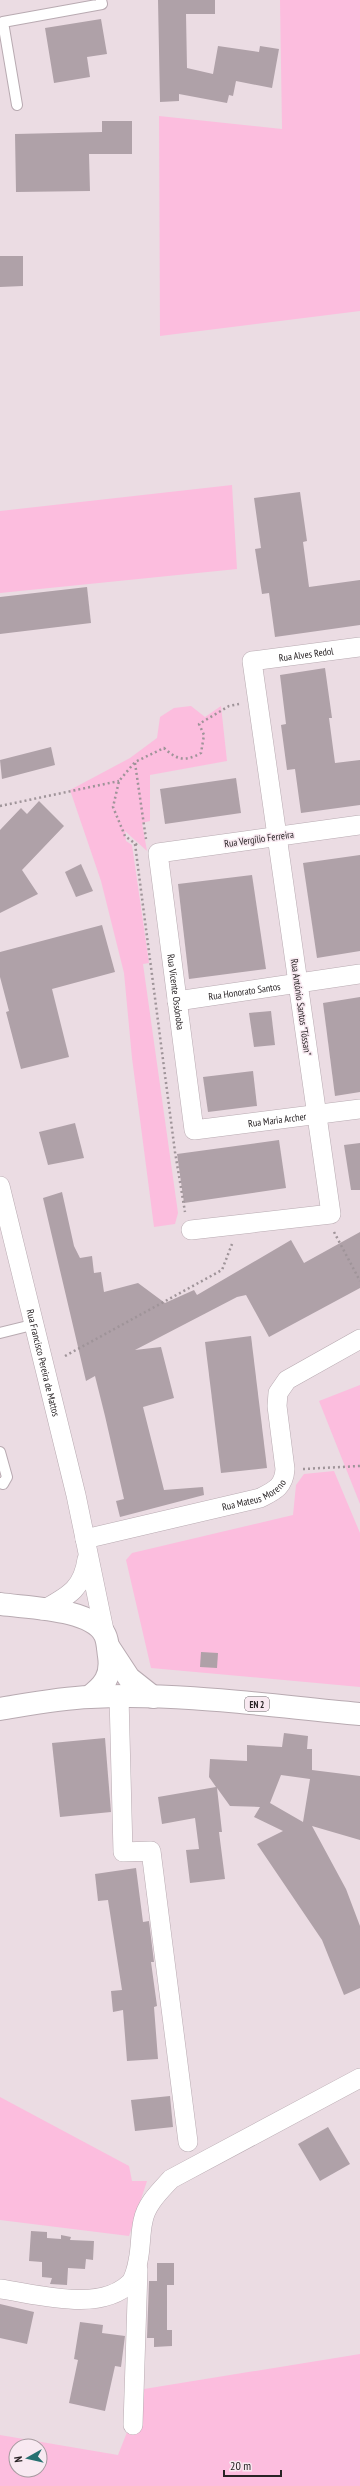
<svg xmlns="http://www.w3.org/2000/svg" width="360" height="2486" font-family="'PT Sans Narrow',sans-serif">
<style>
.green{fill:#fcbdde;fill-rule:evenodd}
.building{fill:#afa1a8;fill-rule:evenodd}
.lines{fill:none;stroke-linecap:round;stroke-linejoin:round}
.lane-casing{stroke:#b8aab1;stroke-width:12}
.street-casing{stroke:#b8aab1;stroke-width:20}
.primary-casing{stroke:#b8aab1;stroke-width:24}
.path{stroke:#9f9499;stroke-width:2.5;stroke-dasharray:2 3;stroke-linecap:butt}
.lane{stroke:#fff;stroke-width:10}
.street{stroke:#fff;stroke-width:19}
.primary{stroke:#fff;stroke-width:22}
.labels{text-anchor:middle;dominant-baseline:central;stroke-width:3;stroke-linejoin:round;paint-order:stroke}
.shield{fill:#f8e9f1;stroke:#665e62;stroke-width:1}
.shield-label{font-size:9px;font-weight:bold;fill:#282325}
.street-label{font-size:10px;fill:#282325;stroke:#f8e9f1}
</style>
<rect width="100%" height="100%" fill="#ebdce3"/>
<!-- green -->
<g class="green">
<polygon points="280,0 360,0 360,311 160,336 159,116 282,129"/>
<polygon points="232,485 237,569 0,593 0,511"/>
<polygon points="191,706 205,717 221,706 227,761 150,775 150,821 142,823 147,851 125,831 126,841 132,845 149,963 143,964 178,1213 175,1224 154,1227 132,1058 124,973 101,881 70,790 130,758 157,738 160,717 174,708"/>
<polygon points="360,1385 360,1504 319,1401"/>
<polygon points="334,1471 360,1533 360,1687 151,1668 126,1560 132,1553 293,1515 296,1485 304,1474"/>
<polygon points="0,2097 129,2166 132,2181 147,2181 129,2236 0,2220"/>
<path d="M360,2354v132h-360v-51l118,20 26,-66zM16,2446h24v24h-24z"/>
</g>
<!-- building -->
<g class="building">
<polygon points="158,0 215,0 215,14 186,14 187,68 213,74 218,46 259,52 260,46 279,49 272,88 236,81 233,96 229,95 227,103 179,94 179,101 160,102"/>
<polygon points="101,19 107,54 87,57 90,77 54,83 45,28"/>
<polygon points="102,121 132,121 132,154 89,154 90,191 16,192 15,134 102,132"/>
<polygon points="0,256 23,256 23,286 0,287"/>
<polygon points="300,492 307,541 303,542 309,587 360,580 360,625 275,637 269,593 262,594 255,549 261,548 254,498"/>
<polygon points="87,587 91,623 0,634 0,597"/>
<polygon points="325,668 332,718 329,718 335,763 360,760 360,805 301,813 295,769 287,770 281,725 286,724 280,675"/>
<polygon points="51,747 55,765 2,779 0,760"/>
<polygon points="236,778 241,813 165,824 160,789"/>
<polygon points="39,801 64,826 22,870 38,894 0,913 0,830 21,808 27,814"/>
<polygon points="360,855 360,951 317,958 303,863"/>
<polygon points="81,864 93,891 76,897 65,872"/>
<polygon points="252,875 266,969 189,979 178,884"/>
<polygon points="102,925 115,972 52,989 69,1057 21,1069 6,1012 9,1011 0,977 0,952"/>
<polygon points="360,997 360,1092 335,1096 323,1003"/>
<polygon points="271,1011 275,1045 254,1047 249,1013"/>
<polygon points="253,1071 257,1106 208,1112 203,1077"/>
<polygon points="75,1123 84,1158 48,1165 39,1132"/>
<polygon points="279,1140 286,1188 184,1203 177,1154"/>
<polygon points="360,1143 360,1190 351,1190 344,1145"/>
<polygon points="62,1192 74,1246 80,1258 92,1256 94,1273 101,1272 104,1292 138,1283 165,1303 194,1290 197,1295 291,1240 304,1263 360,1232 360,1288 269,1337 246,1295 237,1297 135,1350 161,1347 174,1398 143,1407 164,1490 203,1487 204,1495 120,1517 116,1501 124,1499 105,1416 95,1376 86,1381 43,1198"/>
<polygon points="251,1336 267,1468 221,1473 205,1342"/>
<polygon points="201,1652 218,1653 217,1668 200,1667"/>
<path d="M284,1733l24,3 -1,13h5v21l48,6v64l-48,-14 34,63 14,37v62l-16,7 -22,-55 -65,-96 26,-13 -29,-14 6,-10 -30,-1 -13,-18 5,44h-3l6,47 -35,4 -4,-33 13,-1 -4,-31 -33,6 -4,-27 58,-10 -7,-10 1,-18 37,2v-16l35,2zM281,1775l29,4 -7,43 -33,-19z"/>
<polygon points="105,1738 111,1812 60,1817 52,1743"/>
<polygon points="136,1868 143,1922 149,1921 154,1962 151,1962 157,2006 154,2007 158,2059 127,2061 123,2010 113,2012 111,1991 122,1990 108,1900 98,1901 95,1874"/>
<polygon points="170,2096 173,2127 135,2131 131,2100"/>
<polygon points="328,2127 350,2164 320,2181 298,2144"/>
<polygon points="31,2231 47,2232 47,2238 61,2239 61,2235 71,2237 70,2240 94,2241 93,2260 86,2259 85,2269 68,2268 67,2285 50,2284 52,2278 42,2277 42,2262 29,2261"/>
<polygon points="157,2263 174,2263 174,2285 167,2285 167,2330 172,2330 172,2346 154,2347 154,2338 147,2338 149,2281 157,2281"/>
<polygon points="0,2304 34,2312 27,2344 0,2338"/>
<polygon points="80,2322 103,2325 102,2333 125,2336 121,2367 115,2366 105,2411 69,2403 78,2360 74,2359"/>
</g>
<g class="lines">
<!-- lane casing -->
<g class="lane-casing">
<g id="lane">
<polyline points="17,105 3,22 102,4 101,0"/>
<polyline points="0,1333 36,1324"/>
<polyline points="0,1452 7,1477 3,1484 0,1483"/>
</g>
</g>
<!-- street casing -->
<g class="street-casing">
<g id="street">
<path id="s1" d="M360,825l-202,28 36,277 166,-21"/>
<path id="s2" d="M177,1001l183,-27"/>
<path id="s3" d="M0,1186l76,309 29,140"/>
<path id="s4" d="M191,1230l140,-16 -79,-553 108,-14"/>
<path id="s5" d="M85,1539l175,-41c14,-7 24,-11 25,-29l-8,-63 1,-13 9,-13 73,-41"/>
<path d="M43,1610c25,-14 40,-21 44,-51"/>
<polyline points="119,1696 123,1852 151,1851 188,2142"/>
<path d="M0,2289c37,5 100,24 130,-6 4,-4 7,-16 8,-22 3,-13 2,-27 5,-40 3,-17 17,-30 28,-42l189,-101"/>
<polyline points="133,2425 138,2269"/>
</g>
</g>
<!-- primary casing -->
<g class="primary-casing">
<g id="primary">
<path d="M0,1604c27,4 92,4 105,31 3,6 3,15 4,21 3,20 -5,30 -20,41"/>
<polyline points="108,1646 129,1678 153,1697"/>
<path d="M0,1709c30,-5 60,-11 90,-12 90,-5 181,9 270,17"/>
</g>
</g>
<!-- path -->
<g class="path">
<polyline points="135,763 146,839"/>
<polyline points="0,806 119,781"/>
<polyline points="135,844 175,1152 185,1212"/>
<path d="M137,845l-12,-9 -12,-29 6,-26 16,-19 29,-14c13,12 21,14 37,5l3,-18 -5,-11 30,-18 10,-2"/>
<polyline points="334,1232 360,1281"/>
<polyline points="65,1356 222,1270 232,1244"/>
<polyline points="303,1469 360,1466"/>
</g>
<!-- lane -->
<use href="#lane" class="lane"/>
<!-- street -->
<use href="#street" class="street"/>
<!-- primary -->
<use href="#primary" class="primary"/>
</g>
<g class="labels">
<!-- shield labels -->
<rect class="shield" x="245" y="1697" width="24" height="14" rx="3"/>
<g class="shield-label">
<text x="257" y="1704">EN 2</text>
</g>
<!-- street labels -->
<g class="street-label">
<text stroke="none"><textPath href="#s4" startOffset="754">Rua Alves Redol</textPath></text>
<text transform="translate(259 839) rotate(-8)">Rua Vergílio Ferreira</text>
<text stroke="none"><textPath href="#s2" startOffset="68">Rua Honorato Santos</textPath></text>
<text stroke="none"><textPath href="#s1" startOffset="344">Rua Vicente Ossónoba</textPath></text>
<text transform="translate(301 1007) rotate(82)">Rua António Santos "Tóssan"</text>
<text stroke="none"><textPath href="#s1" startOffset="567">Rua Maria Archer</textPath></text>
<text stroke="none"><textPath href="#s3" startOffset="182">Rua Francisco Pereira de Mattos</textPath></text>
<text stroke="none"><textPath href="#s5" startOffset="175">Rua Mateus Moreno</textPath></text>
</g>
</g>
<!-- north arrow -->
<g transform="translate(28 2458) rotate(262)"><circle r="19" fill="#f8e9f1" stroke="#a59a9f"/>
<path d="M0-3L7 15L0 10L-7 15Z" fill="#267171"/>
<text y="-6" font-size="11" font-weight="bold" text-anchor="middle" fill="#282325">N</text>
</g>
<!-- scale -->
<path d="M224 2470v6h57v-6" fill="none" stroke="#282325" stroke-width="2"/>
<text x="230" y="2470" font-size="12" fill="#282325" stroke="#f8e9f1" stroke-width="3" paint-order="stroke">20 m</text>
</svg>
